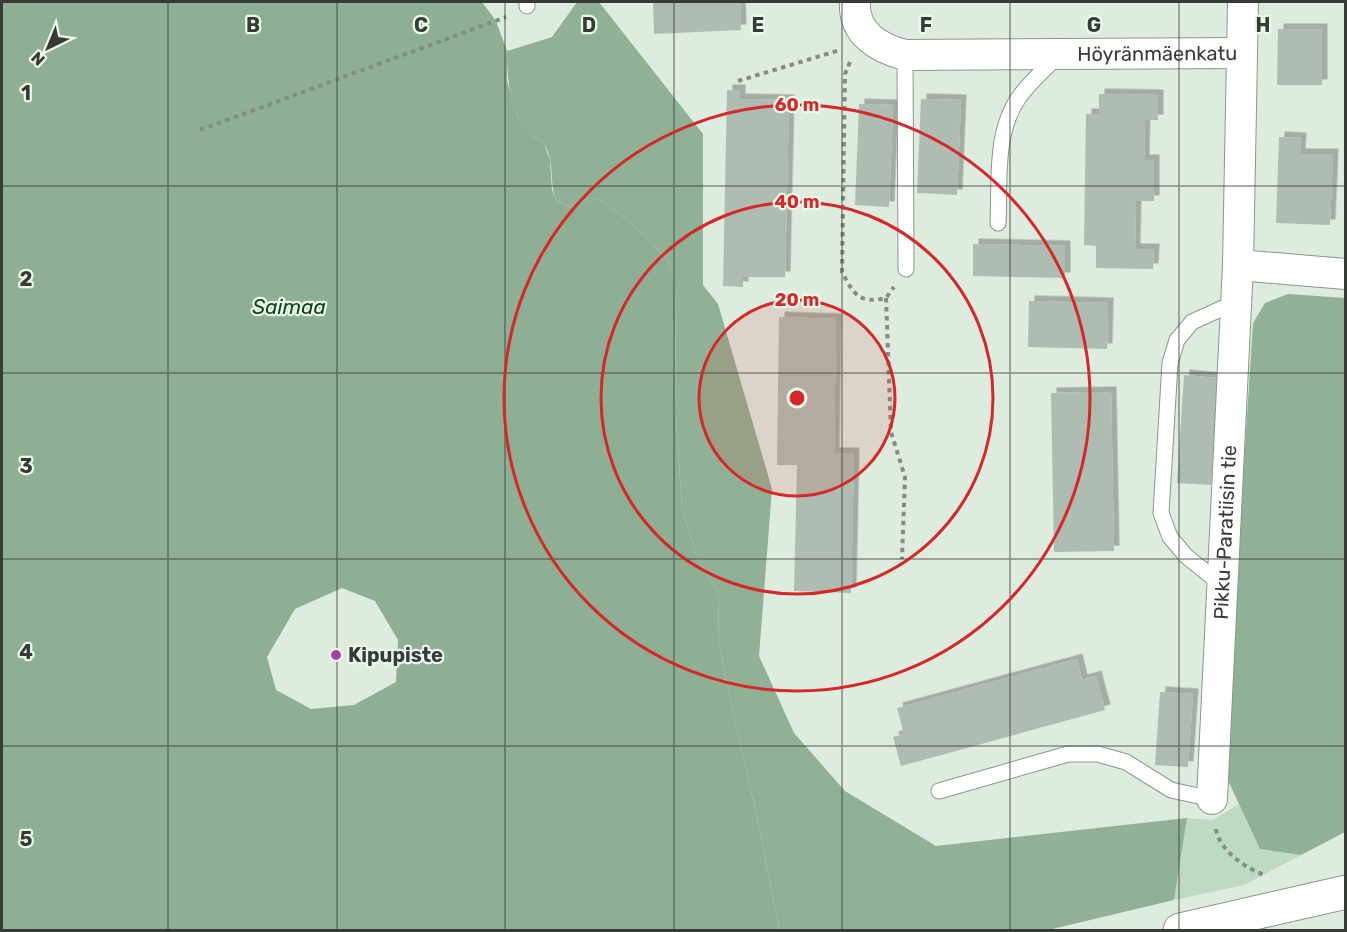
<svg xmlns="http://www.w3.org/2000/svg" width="1347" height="932" font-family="Rubik,sans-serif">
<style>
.green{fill:#bedac2}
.forest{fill:#90b195}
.water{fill:#8eaf93;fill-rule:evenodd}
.building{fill:#afbcb1;filter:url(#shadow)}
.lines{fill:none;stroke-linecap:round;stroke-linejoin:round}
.service-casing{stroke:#89978b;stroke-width:17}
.minor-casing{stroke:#89978b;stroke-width:32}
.trunk-casing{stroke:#89978b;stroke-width:35}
.path{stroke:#838d84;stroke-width:4;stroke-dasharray:4.5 4.5;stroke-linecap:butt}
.service{stroke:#fff;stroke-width:15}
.minor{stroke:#fff;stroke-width:30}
.trunk{stroke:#fff;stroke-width:33}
.grid{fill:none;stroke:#363b36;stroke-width:1.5;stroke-opacity:0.55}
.ring{fill:none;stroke:#d62828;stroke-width:3}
.poi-dot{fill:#a841a4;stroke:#ebf9ec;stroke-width:2}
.labels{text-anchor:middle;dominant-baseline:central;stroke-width:4.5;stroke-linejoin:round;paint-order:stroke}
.street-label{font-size:20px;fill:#363b36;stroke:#ebf9ec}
.poi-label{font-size:20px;font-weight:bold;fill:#363b36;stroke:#ebf9ec;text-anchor:start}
.water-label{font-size:21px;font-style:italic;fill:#0c431d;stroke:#ebf9ec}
.grid-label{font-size:20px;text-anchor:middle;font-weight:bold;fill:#363b36;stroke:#ebf9ec;stroke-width:4.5;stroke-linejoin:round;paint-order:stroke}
.centre{fill:#d62828;stroke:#ebf9ec;stroke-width:3}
.ring-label{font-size:18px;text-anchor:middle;font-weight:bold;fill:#d62828;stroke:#ebf9ec;stroke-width:4.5;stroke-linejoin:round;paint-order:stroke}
</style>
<defs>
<filter id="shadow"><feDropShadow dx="5.5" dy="-5.5" stdDeviation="0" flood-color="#0004"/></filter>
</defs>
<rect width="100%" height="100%" fill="#ddecdf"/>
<!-- green -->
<polygon class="green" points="1239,804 1260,849 1301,855 1244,885 1174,900 1187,818 1213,820"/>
<!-- forest -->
<g class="forest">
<path d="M577,2h22l104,132v151l15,19 54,185 -13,167 35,77 51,58 91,55 251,-28 -13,82 -126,30h-269l-20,-103 -35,-155 -6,-33 1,-44 -23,-41 -14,-45 -6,-91 -1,-135 -8,-24 -26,-27 -29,-24 -14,-9 -29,8 -13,-7c-7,-17 -1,-38 -11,-54 -4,-6 -13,-10 -18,-15 -18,-23 -20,-53 -20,-80l45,-14z"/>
<polygon points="1288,294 1345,298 1345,832 1301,855 1260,849 1224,772 1253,323 1265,303"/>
</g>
<!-- water -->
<path class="water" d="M2,2h480l14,19 11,30v30l10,34 11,17 16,12 6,16 2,30 4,10 13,7 29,-8 14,9 29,24 26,27 8,24 1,135 6,91 14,45 23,41 -1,44 6,33 35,155 20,103h-777zM342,588l33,13 23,39 -2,42 -42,23 -43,4 -35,-19 -9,-33 28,-48z"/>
<!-- building -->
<g class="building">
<polygon points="653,2 740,2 741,30 654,34"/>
<polygon points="1278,29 1322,29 1322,85 1277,85"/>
<polygon points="727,90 740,90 740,99 789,100 785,277 743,277 743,287 723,286"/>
<polygon points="1099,94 1158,95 1158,120 1145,120 1144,160 1154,160 1154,201 1136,201 1135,249 1154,249 1153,269 1096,268 1096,246 1084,245 1086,114 1099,114"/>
<polygon points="921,99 961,100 957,195 917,193"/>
<polygon points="859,104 893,105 889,207 855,205"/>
<polygon points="1279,137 1301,138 1300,154 1333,154 1330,225 1276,223"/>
<polygon points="973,244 1065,246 1065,278 973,276"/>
<polygon points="1029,301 1108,303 1107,349 1028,347"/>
<polygon points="779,317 836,319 834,453 854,453 851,593 794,591 797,465 777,465"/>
<polygon points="1184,375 1217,378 1211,485 1177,483"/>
<polygon points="1111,392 1114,551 1054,552 1051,393"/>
<polygon points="1077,659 1082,680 1096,676 1105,710 901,766 893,737 904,734 897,708"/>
<polygon points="1160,692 1193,694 1188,767 1155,765"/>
</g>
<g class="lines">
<!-- service casing -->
<g class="service-casing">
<g id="service">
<polyline points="527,2 527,6"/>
<polyline points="905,55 906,269"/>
<path d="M998,223c2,-41 -4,-92 22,-127 11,-15 26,-28 39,-41"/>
<polyline points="1222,585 1186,556 1170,537 1161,513 1170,363 1177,340 1192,322 1236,302"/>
<polyline points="939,791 1068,754 1098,754 1126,762 1171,790 1212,799"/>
</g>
</g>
<!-- minor casing -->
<g class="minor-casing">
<g id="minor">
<path id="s1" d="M855,2c-2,31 23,46 50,53l336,-2"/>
<polyline points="1243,2 1238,265 1346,274"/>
<path id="s2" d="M1212,799l26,-534"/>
</g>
</g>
<!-- trunk casing -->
<g class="trunk-casing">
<polyline id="trunk" points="1180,930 1346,892"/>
</g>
<!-- path -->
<g class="path">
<path d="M850,62l-5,12 -3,198c12,23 17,32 44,26l8,-11"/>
<polyline points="738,81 840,50"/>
<polyline points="200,130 506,17"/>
<polyline points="886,298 891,432 905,477 902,559"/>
<path d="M1216,829c3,21 30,40 49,46"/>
</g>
<!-- service -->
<use href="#service" class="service"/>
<!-- minor -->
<use href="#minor" class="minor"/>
<!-- trunk -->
<use href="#trunk" class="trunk"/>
</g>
<!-- grid -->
<path class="grid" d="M168,2v928M337,2v928M505,2v928M674,2v928M842,2v928M1010,2v928M1179,2v928M2,186h1344M2,373h1344M2,559h1344M2,746h1344"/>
<!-- distance rings -->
<circle cx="797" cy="398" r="98" fill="#d62828" fill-opacity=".12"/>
<g class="ring">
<circle cx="797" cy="398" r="98"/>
<circle cx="797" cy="398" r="196"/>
<circle cx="797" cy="398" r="293"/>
</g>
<!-- markers -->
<circle class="poi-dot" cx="336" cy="655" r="6"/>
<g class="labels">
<!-- street labels -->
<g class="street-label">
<text stroke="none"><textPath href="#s1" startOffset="332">Höyränmäenkatu</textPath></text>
<text stroke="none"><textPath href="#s2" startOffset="267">Pikku-Paratiisin tie</textPath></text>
</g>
<!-- poi labels -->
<g class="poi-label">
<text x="348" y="655">Kipupiste</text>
</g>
<!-- water labels -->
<g class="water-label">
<text x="289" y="306">Saimaa</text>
</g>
</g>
<g class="grid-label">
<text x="253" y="32">B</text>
<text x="421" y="32">C</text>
<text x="589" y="32">D</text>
<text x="758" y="32">E</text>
<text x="926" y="32">F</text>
<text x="1094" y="32">G</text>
<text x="1263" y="32">H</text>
<text x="26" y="100">1</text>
<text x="26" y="286">2</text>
<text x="26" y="473">3</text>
<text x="26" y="659">4</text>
<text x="26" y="846">5</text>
</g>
<circle cx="797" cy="398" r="9" class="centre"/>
<g class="ring-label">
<text x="797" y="111">60 m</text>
<text x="797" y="208">40 m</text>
<text x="797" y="306">20 m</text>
</g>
<!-- border -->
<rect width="1347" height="932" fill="none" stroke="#363b36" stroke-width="6"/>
<!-- north arrow -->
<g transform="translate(48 48) rotate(223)" stroke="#ebf9ec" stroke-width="4.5" paint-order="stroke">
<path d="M0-4.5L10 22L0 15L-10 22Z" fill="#363b36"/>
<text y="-9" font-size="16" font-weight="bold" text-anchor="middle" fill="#363b36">N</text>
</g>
</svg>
